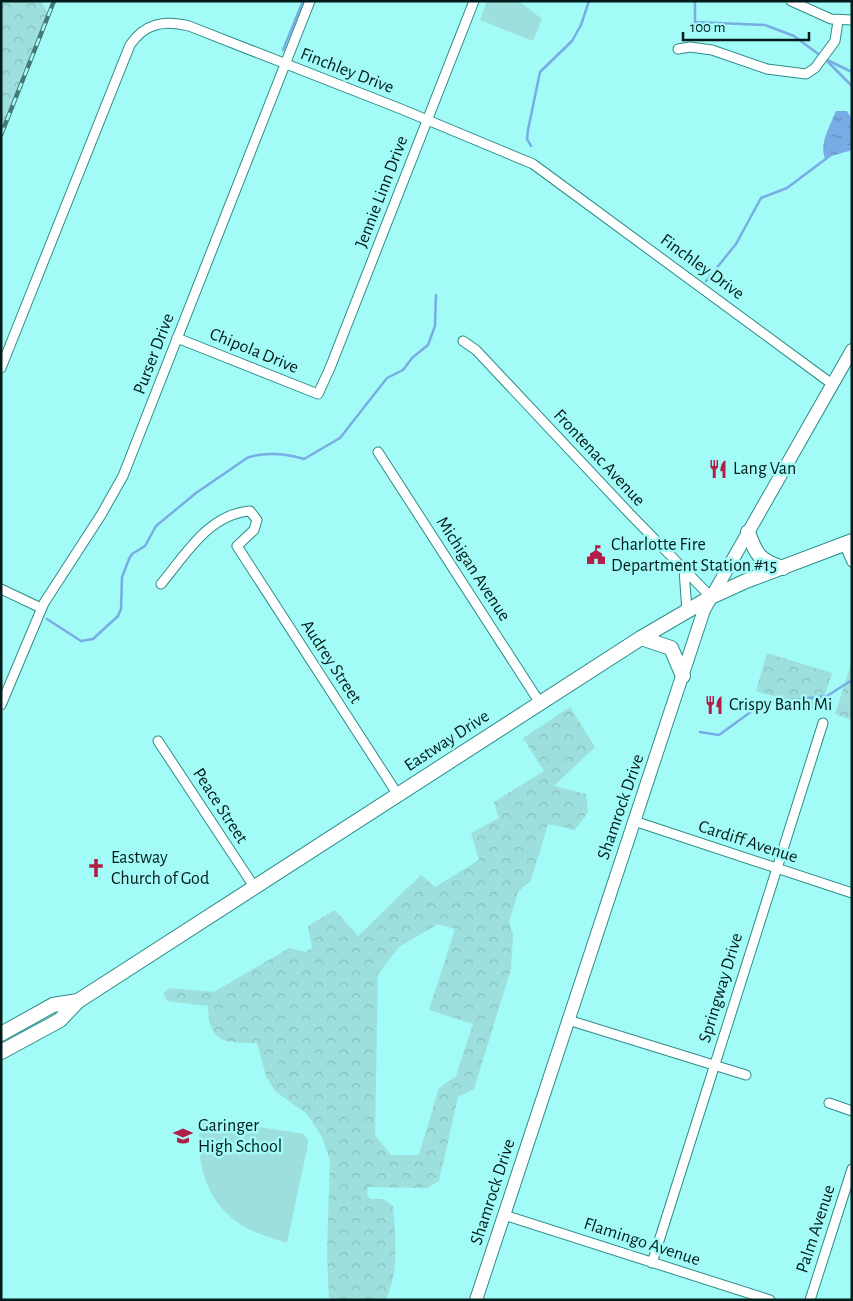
<svg xmlns="http://www.w3.org/2000/svg" width="853" height="1301" font-family="'Alegreya Sans',sans-serif">
<style>
.green{fill:#9ddfdc}
.forest{fill:url(#forest-crowns);fill-rule:evenodd}
.water{fill:url(#water-ripples)}
.lines{fill:none;stroke-linecap:round;stroke-linejoin:round}
.stream{stroke:#78ace5;stroke-width:2.5}
.street-casing{stroke:#2e8c88;stroke-width:11}
.secondary-casing{stroke:#2e8c88;stroke-width:14}
.primary-casing{stroke:#2e8c88;stroke-width:16}
.street{stroke:#fff;stroke-width:9}
.secondary{stroke:#fff;stroke-width:12}
.primary{stroke:#fff;stroke-width:14}
.rail-casing{stroke:#457977;stroke-width:4.5}
.rail{stroke:#a2fbf6;stroke-width:2.5;stroke-dasharray:8;stroke-linecap:butt}
.labels{text-anchor:middle;dominant-baseline:central;stroke-width:5;stroke-linejoin:round;paint-order:stroke}
.street-label{font-size:18px;fill:#031d1c;stroke:#a2fbf6}
.poi-label{font-size:18px;fill:#031d1c;stroke:#a2fbf6;text-anchor:start}
</style>
<defs>
<pattern id="forest-crowns" width="20" height="18" patternUnits="userSpaceOnUse" patternTransform="scale(1.25)"><rect width="20" height="18" fill="#9ddfdc"/><path d="M2 6a3 3 0 1 1 6 0M12 15a3 3 0 1 1 6 0" fill="none" stroke="#86bfbc"/></pattern>
<pattern id="water-ripples" width="26" height="14" patternUnits="userSpaceOnUse" patternTransform="scale(1.25)"><rect width="26" height="14" fill="#78ace5"/><path d="M2 4q2-2 4 0t4 0M15 11q2-2 4 0t4 0" fill="none" stroke="#608bb9"/></pattern>
</defs>
<rect width="100%" height="100%" fill="#a2fbf6"/>
<!-- green -->
<g class="green">
<polygon points="487,1 519,1 542,19 533,41 480,20"/>
<path d="M201,1118l103,16 4,6 -1,9 -20,94c-15,-5 -30,-9 -44,-17 -38,-23 -49,-67 -42,-108z"/>
</g>
<!-- forest -->
<g class="forest">
<polygon points="1,1 41,1 48,13 1,132"/>
<polygon points="767,653 832,673 820,710 756,691"/>
<polygon points="852,661 852,720 835,714"/>
<path d="M570,707l25,40 -41,39 32,8 2,18 -13,18 -27,-6 -17,56 -13,12 -9,30 4,12 -2,35 -37,120 -16,8 -19,84 -12,7 -59,-1 -1,7 3,5h13l10,7c2,29 7,68 -8,94h-56l-2,-48 3,-92 -8,-23 -15,-23 -32,-23 -9,-15 -9,-33c-33,0 -48,0 -49,-37l-41,-5 -4,-8 7,-5 44,4 75,-44 16,4 7,-4 -4,-22 27,-16 23,26 63,-61 14,12 44,-27 -8,-27 28,-15 -5,-16 50,-31 -21,-33zM438,924l17,5 -26,81 44,14 -17,52 -17,12 -20,67h-28l-16,-20 3,-161 21,-27z"/>
</g>
<!-- water -->
<path class="water" d="M836,111h11l5,8v31l-20,6 -6,4c-8,-15 4,-34 10,-49z"/>
<g class="lines">
<!-- stream -->
<g class="stream">
<polyline points="695,1 695,22 765,25 794,36 825,59 852,72"/>
<polyline points="283,50 303,1"/>
<polyline points="828,62 852,86"/>
<polyline points="531,146 527,139 528,130 540,72 572,41 581,25 589,1"/>
<polyline points="706,281 736,244 761,198 787,188 827,158"/>
<path d="M47,619l34,22 12,-2 25,-23 3,-7 1,-32 7,-18 3,-5 13,-8 11,-20 40,-33 51,-35c17,-7 40,-4 57,1l36,-21 47,-60 16,-8 9,-12 16,-13 7,-19 1,-31"/>
<polyline points="700,732 719,735 763,703 827,696 852,680"/>
</g>
<!-- street casing -->
<g class="street-casing">
<g id="street">
<polyline points="791,1 831,19 852,20"/>
<polyline points="678,49 690,47 712,50 767,69 806,74 815,68 835,41 838,21"/>
<polyline points="177,338 318,394 330,368 474,1"/>
<polyline points="463,341 476,350 630,514 711,597"/>
<path d="M1,368l129,-323c15,-22 34,-25 59,-19l212,83 132,55 299,220"/>
<polyline points="378,452 540,703"/>
<polyline points="844,544 852,562"/>
<polyline points="684,569 687,612"/>
<path d="M161,584c25,-30 48,-70 89,-73l7,9 -3,10 -17,16 161,249"/>
<polyline points="1,589 41,608"/>
<polyline points="1,705 44,603 101,515 123,476 310,1"/>
<polyline points="158,741 255,888"/>
<polyline points="634,821 852,893"/>
<polyline points="568,1020 746,1075"/>
<polyline points="829,1103 852,1111"/>
<polyline points="504,1215 770,1300"/>
<polyline points="652,1263 823,723"/>
<polyline points="810,1300 852,1169"/>
</g>
</g>
<!-- secondary casing -->
<g class="secondary-casing">
<polyline id="secondary" points="476,1300 704,610 852,350"/>
</g>
<!-- primary casing -->
<g class="primary-casing">
<g id="primary">
<path d="M748,532c8,23 12,29 35,36"/>
<polyline points="641,638 671,648 683,676"/>
<polyline points="1,1034 53,1005 78,1001"/>
<polyline points="1,1052 60,1020 78,1001 641,638 711,597 746,581 852,541"/>
</g>
</g>
<!-- street -->
<use href="#street" class="street"/>
<!-- secondary -->
<use href="#secondary" class="secondary"/>
<!-- primary -->
<use href="#primary" class="primary"/>
<!-- rail casing -->
<g class="rail-casing">
<polyline id="rail" points="1,135 54,1"/>
</g>
<!-- rail -->
<use href="#rail" class="rail"/>
</g>
<!-- icons -->
<defs>
<g id="restaurant-bare" transform="scale(1.5)"><path d="M-5-6h1v4h1v-4h1v4h1v-4h1v5L-1.5 .5V6h-2V.5L-5-1ZM5-6V6H3V1.5H1.5Q1.5-4 5-6Z" fill="#b11e48" stroke="#a2fbf6" stroke-width="2.5" paint-order="stroke"/></g>
<g id="civic-bare" transform="scale(1.5)"><path d="M-.6-6.5H3V-4.5H.6V-3L4-1V1h2V6H-6V1h2V-1L-.6-3ZM-1.2 2.5V6h2.4V2.5Z" fill="#b11e48" stroke="#a2fbf6" stroke-width="2.5" paint-order="stroke"/></g>
<g id="church-bare" transform="scale(1.5)"><path d="M-1.2-6h2.4v3.5h3.3v2.4h-3.3V6h-2.4V-.1h-3.3v-2.4h3.3Z" fill="#b11e48" stroke="#a2fbf6" stroke-width="2.5" paint-order="stroke"/></g>
<g id="school-bare" transform="scale(1.5)"><path d="M0-5L7-2L0 1L-7-2ZM-4 1L0 2.5L4 1V4Q0 6-4 4Z" fill="#b11e48" stroke="#a2fbf6" stroke-width="2.5" paint-order="stroke"/></g>
</defs>
<g fill-rule="evenodd">
<use href="#restaurant-bare" x="718" y="469"/>
<use href="#civic-bare" x="596" y="555"/>
<use href="#restaurant-bare" x="714" y="705"/>
<use href="#church-bare" x="96" y="868"/>
<use href="#school-bare" x="183" y="1136"/>
</g>
<g class="labels">
<!-- street labels -->
<g class="street-label">
<text transform="translate(347 71) rotate(21)">Finchley Drive</text>
<text transform="translate(382 192) rotate(-69)">Jennie Linn Drive</text>
<text transform="translate(702 267) rotate(36)">Finchley Drive</text>
<text transform="translate(254 351) rotate(22)">Chipola Drive</text>
<text transform="translate(154 354) rotate(-69)">Purser Drive</text>
<text transform="translate(599 458) rotate(47)">Frontenac Avenue</text>
<text transform="translate(473 569) rotate(57)">Michigan Avenue</text>
<text transform="translate(331 662) rotate(57)">Audrey Street</text>
<text transform="translate(447 741) rotate(-33)">Eastway Drive</text>
<text transform="translate(220 806) rotate(57)">Peace Street</text>
<text transform="translate(621 807) rotate(-71)">Shamrock Drive</text>
<text transform="translate(748 842) rotate(18)">Cardiff Avenue</text>
<text transform="translate(721 988) rotate(-73)">Springway Drive</text>
<text transform="translate(493 1192) rotate(-72)">Shamrock Drive</text>
<text transform="translate(816 1229) rotate(-72)">Palm Avenue</text>
<text transform="translate(642 1242) rotate(18)">Flamingo Avenue</text>
</g>
<!-- poi labels -->
<g class="poi-label">
<text x="733" y="469">Lang Van</text>
<text x="611" y="545">Charlotte Fire<tspan x="611" dy="21">Department Station #15</tspan></text>
<text x="729" y="705">Crispy Banh Mi</text>
<text x="111" y="858">Eastway<tspan x="111" dy="21">Church of God</tspan></text>
<text x="198" y="1126">Garinger<tspan x="198" dy="21">High School</tspan></text>
</g>
</g>
<!-- border -->
<rect width="853" height="1301" fill="none" stroke="#031d1c" stroke-width="5"/>
<!-- scale -->
<path d="M683 32v8h126v-8" fill="none" stroke="#031d1c" stroke-width="2.5"/>
<text x="690" y="32" font-size="15" fill="#031d1c" stroke="#a2fbf6" stroke-width="4" paint-order="stroke">100 m</text>
</svg>
